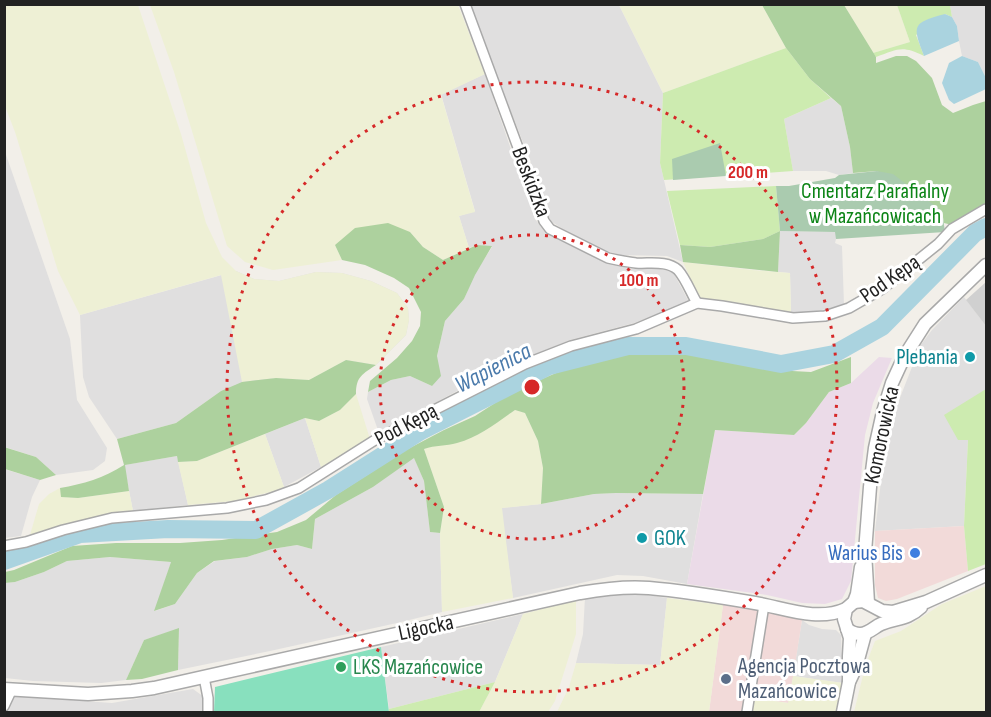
<svg xmlns="http://www.w3.org/2000/svg" width="991" height="717" font-family="'Sofia Sans Condensed',sans-serif">
<style>
.residential{fill:#e0dfdf}
.commercial{fill:#f2dad9}
.industrial{fill:#ebdbe8}
.religious{fill:#d0d0d0}
.farmland{fill:#eef0d5}
.grass{fill:#cdebb0}
.forest{fill:#add19e}
.cemetery{fill:#aacbaf}
.pitch{fill:#88e0be}
.water{fill:#aad3df}
.lines{fill:none;stroke-linecap:round;stroke-linejoin:round}
.river{stroke:#aad3df;stroke-width:18}
.minor-casing{stroke:#a9a9a9;stroke-width:12}
.tertiary-casing{stroke:#a9a9a9;stroke-width:15}
.minor{stroke:#fff;stroke-width:9}
.tertiary{stroke:#fff;stroke-width:12}
.ring{fill:none;stroke:#d62828;stroke-width:3;stroke-dasharray:3 6}
.culture-dot{fill:#0f9aa8;stroke:#fff;stroke-width:2}
.shop-dot{fill:#3f7fe0;stroke:#fff;stroke-width:2}
.leisure-dot{fill:#2e9e5b;stroke:#fff;stroke-width:2}
.service-dot{fill:#5c6f8a;stroke:#fff;stroke-width:2}
.labels{text-anchor:middle;dominant-baseline:central;stroke-width:6;stroke-linejoin:round;paint-order:stroke}
.street-label{font-size:22px;fill:#222;stroke:#fff}
.park-label{font-size:22px;fill:#0c8416;stroke:#fff}
.culture-label{font-size:22px;fill:#0d838f;stroke:#fff;text-anchor:end}
.shop-label{font-size:22px;fill:#366cbe;stroke:#fff;text-anchor:end}
.service-label{font-size:22px;fill:#4e5e75;stroke:#fff;text-anchor:start}
.leisure-label{font-size:22px;fill:#27864d;stroke:#fff;text-anchor:start}
.water-label{font-size:24px;font-style:italic;fill:#4a7aab;stroke:#fff}
.centre{fill:#d62828;stroke:#fff;stroke-width:3}
.ring-label{font-size:18px;text-anchor:middle;font-weight:bold;fill:#d62828;stroke:#fff;stroke-width:6;stroke-linejoin:round;paint-order:stroke}
</style>
<rect width="100%" height="100%" fill="#f2efe9"/>
<!-- residential -->
<g class="residential">
<polygon points="469,5 619,5 663,93 660,163 683,262 667,256 620,255 601,249 566,231 552,222 545,212 530,160"/>
<polygon points="950,5 986,5 986,78 978,62 962,56 959,41 957,26 952,17"/>
<polygon points="485,74 535,219 545,232 607,263 634,269 658,268 673,272 689,302 634,323 570,340 536,354 470,384 379,433 367,399 368,392 391,380 410,376 432,386 437,356 445,321 464,299 474,275 492,247 477,245 469,248 459,216 475,211 441,94"/>
<polygon points="831,98 841,106 850,147 853,173 839,175 826,171 793,171 784,119"/>
<polygon points="4,149 70,339 77,400 107,448 105,461 93,470 56,475 36,457 5,447"/>
<polygon points="780,231 836,232 836,239 835,243 842,246 844,305 827,309 800,314 791,313 790,273 778,272"/>
<polygon points="236,271 254,279 279,281 316,272 342,273 371,281 397,293 408,308 409,320 406,335 376,365 346,360 221,391 176,423 117,439 89,397 83,377 80,315"/>
<polygon points="964,297 986,326 986,389 968,440 964,526 875,531 887,431 912,367 917,350 932,330"/>
<polygon points="305,418 321,467 284,487 265,434"/>
<polygon points="177,456 188,505 133,511 124,465"/>
<polygon points="414,457 424,481 430,532 440,533 442,612 397,623 270,651 178,670 179,629 144,640 126,680 101,683 33,681 5,678 4,583 15,582 44,572 67,561 110,557 171,562 155,611 175,604 197,573 215,561 247,557 272,549 297,545 312,549 315,519 373,487"/>
<polygon points="4,469 40,480 32,497 21,536 5,538"/>
<polygon points="615,493 703,494 687,584 643,576 617,575 513,598 501,508 541,504 594,494"/>
<polygon points="628,592 667,598 660,665 576,663 583,634 585,597"/>
<polygon points="523,614 495,682 389,709 381,647"/>
<polygon points="802,620 809,625 822,629 836,630 841,635 843,683 793,676"/>
<polygon points="193,689 204,697 202,712 5,712 15,696 112,703"/>
</g>
<!-- commercial -->
<g class="commercial">
<polygon points="964,526 968,571 897,599 886,601 878,598 875,585 875,531"/>
<polygon points="723,605 759,610 744,712 709,712"/>
<polygon points="766,610 802,620 789,703 753,698"/>
</g>
<!-- industrial -->
<polygon class="industrial" points="879,357 892,358 873,403 865,435 851,581 842,599 825,604 802,603 767,595 687,584 715,430 794,435 806,423 829,392 851,383"/>
<!-- religious -->
<polygon class="religious" points="986,282 986,326 966,300"/>
<!-- farmland -->
<g class="farmland">
<polygon points="5,5 138,5 181,134 206,223 222,257 236,271 254,279 279,281 316,272 342,273 371,281 397,293 408,308 409,320 406,335 376,365 346,360 309,380 276,378 242,382 221,275 80,315 58,271 15,132 5,106"/>
<polygon points="150,5 458,5 485,74 441,95 475,212 459,216 469,248 443,260 423,247 410,232 335,245 342,260 273,270 245,262 227,246 174,72"/>
<polygon points="619,5 762,5 786,48 663,93"/>
<polygon points="844,5 897,5 910,42 873,53"/>
<polygon points="683,262 752,270 790,273 791,313 706,300 698,296"/>
<polygon points="356,394 370,439 321,467 305,418 319,421 340,410"/>
<polygon points="515,410 525,413 538,441 543,468 541,504 502,508 513,598 442,612 440,533 444,507 424,449 436,445 455,443 479,434"/>
<polygon points="265,434 284,487 275,491 234,501 188,505 178,462 197,461"/>
<polygon points="60,488 62,497 78,498 129,491 133,511 110,514 30,535 39,504 49,494"/>
<polygon points="986,586 986,712 854,712 865,667 875,641 901,631 942,604"/>
<polygon points="667,598 723,605 709,712 557,712 569,687 576,663 660,665"/>
<polygon points="576,600 576,634 555,701 548,712 479,712 495,682 523,614"/>
<polygon points="793,676 843,683 838,712 751,712 753,698 788,703"/>
</g>
<!-- grass -->
<g class="grass">
<path d="M897,5h53l2,12 -7,-3 -29,21 8,21c-22,-11 -26,-7 -48,1l-3,-4 37,-11z"/>
<polygon points="786,48 810,79 831,98 784,119 793,171 664,180 660,163 663,93"/>
<polygon points="776,186 780,231 763,239 710,247 680,245 667,191"/>
<polygon points="986,389 986,564 968,571 964,526 968,440 958,440 944,415"/>
<polygon points="495,682 479,712 389,712 389,709"/>
</g>
<!-- forest -->
<g class="forest">
<polygon points="762,5 844,5 876,57 876,63 896,56 907,56 916,61 932,78 942,105 953,113 973,105 986,101 986,203 952,225 944,223 942,211 877,171 853,173 850,147 841,106 810,79 786,48"/>
<polygon points="388,223 410,232 423,247 443,260 477,245 492,246 475,275 464,299 445,321 437,356 441,376 432,386 410,376 391,380 368,392 370,381 397,358 412,341 420,326 421,312 409,288 394,278 365,265 342,260 335,245 355,228"/>
<polygon points="780,231 778,272 683,262 680,245 710,247 763,239"/>
<path d="M667,352l50,5 56,13 38,2 40,-15v26l-22,9 -23,31 -12,12 -79,-5 -12,64 -87,-1 -22,1 -53,10 2,-36 -5,-27 -13,-28 -10,-3c-19,13 -36,27 -58,33 -11,3 -22,2 -33,6l20,58 -4,26 -10,-1 -6,-51 -10,-23 -41,29 -58,32 -3,30 -15,-4 -25,4 -25,8 -33,4 -17,12 -22,31 -21,7 17,-49 -61,-5 -43,4 -23,11 -29,10 -10,1v-11l9,-2 58,-24 44,-3h64l42,-3 55,-8 29,-12 30,-25 70,-45 38,-20 31,-14 37,-24 44,-19 57,-18z"/>
<path d="M346,360l30,5c-13,9 -20,11 -20,29l-16,16 -21,11 -14,-3 -108,43 -19,1 -1,-6 -52,9 4,26 -51,7 -17,-1 -1,-9c23,-4 44,-10 64,-23l-7,-26 59,-16 45,-32 21,-9 34,-4 33,2z"/>
<polygon points="4,447 36,457 56,475 40,480 5,469"/>
<polygon points="179,628 178,670 142,679 126,680 144,640"/>
</g>
<!-- cemetery -->
<g class="cemetery">
<polygon points="720,143 726,176 673,180 672,159"/>
<polygon points="877,171 893,174 942,211 945,232 836,239 835,232 780,231 776,186 789,186 835,178 839,175"/>
</g>
<!-- pitch -->
<polygon class="pitch" points="381,647 389,712 214,712 215,687"/>
<!-- water -->
<g class="water">
<path d="M945,14l7,3 5,9 2,15 -35,15c-12,-31 -12,-33 21,-42z"/>
<polygon points="962,56 978,62 986,78 986,89 954,104 949,100 942,83 949,63"/>
</g>
<g class="lines">
<!-- river -->
<polyline class="river" points="4,561 80,534 168,529 256,530 328,490 421,431 549,366 628,346 686,346 781,364 834,354 882,327 975,233 986,227"/>
<!-- minor casing -->
<g class="minor-casing">
<g id="minor">
<path d="M465,4l58,157 21,60 6,8 58,29c9,2 19,4 28,5 13,1 31,-3 42,7 8,9 13,23 19,33"/>
<polyline points="4,546 26,542 63,530 112,518 227,508 266,500 299,488 375,440 525,364 571,346 636,329 697,303 722,306 793,318 825,316 849,308 882,289 938,244 952,229 986,209"/>
<polyline points="204,677 208,698 208,712"/>
<polyline points="4,706 12,689"/>
<polyline points="747,712 764,605"/>
</g>
</g>
<!-- tertiary casing -->
<g class="tertiary-casing">
<g id="tertiary">
<polyline points="854,602 863,601 882,611 893,612 926,602 986,575"/>
<polyline points="868,603 865,552 870,487 875,448 883,412 892,383 904,357 925,324 986,265"/>
<path d="M847,629c4,3 8,5 13,5 9,0 14,-7 21,-10 16,-7 25,-3 40,-17"/>
<polyline points="849,682 849,656 850,638 844,619 846,609 854,602 857,594 861,567"/>
<path d="M4,689l84,5 44,-3 22,-3 426,-95c23,-4 46,-7 69,-5 36,3 71,9 106,15 30,5 62,19 91,6"/>
<polyline points="843,712 849,682 856,667 865,634"/>
</g>
</g>
<!-- minor -->
<use href="#minor" class="minor"/>
<!-- tertiary -->
<use href="#tertiary" class="tertiary"/>
</g>
<!-- distance rings -->
<g class="ring">
<circle cx="532" cy="387" r="152"/>
<circle cx="532" cy="387" r="305"/>
</g>
<!-- markers -->
<g class="culture-dot">
<circle cx="970" cy="357" r="6"/>
<circle cx="642" cy="538" r="6"/>
</g>
<circle class="shop-dot" cx="915" cy="553" r="6"/>
<circle class="leisure-dot" cx="341" cy="667" r="6"/>
<circle class="service-dot" cx="726" cy="679" r="6"/>
<g class="labels">
<!-- street labels -->
<g class="street-label">
<text transform="translate(531 182) rotate(69)">Beskidzka</text>
<text transform="translate(890 279) rotate(-35)">Pod Kępą</text>
<text transform="translate(406 425) rotate(-28)">Pod Kępą</text>
<text transform="translate(882 435) rotate(-78)">Komorowicka</text>
<text transform="translate(426 628) rotate(-12)">Ligocka</text>
</g>
<!-- park labels -->
<g class="park-label">
<text x="875" y="191">Cmentarz Parafialny<tspan x="875" dy="25">w Mazańcowicach</tspan></text>
</g>
<!-- culture labels -->
<g class="culture-label">
<text x="958" y="357">Plebania</text>
<text x="654" y="538" text-anchor="start">GOK</text>
</g>
<!-- shop labels -->
<g class="shop-label">
<text x="903" y="553">Warius Bis</text>
</g>
<!-- service labels -->
<g class="service-label">
<text x="738" y="666">Agencja Pocztowa<tspan x="738" dy="25">Mazańcowice</tspan></text>
</g>
<!-- leisure labels -->
<g class="leisure-label">
<text x="353" y="667">LKS Mazańcowice</text>
</g>
<!-- water labels -->
<g class="water-label">
<text transform="translate(493 368) rotate(-27)">Wapienica</text>
</g>
</g>
<circle cx="532" cy="387" r="9" class="centre"/>
<g class="ring-label">
<text x="748" y="178">200 m</text>
<text x="639" y="286">100 m</text>
</g>
<!-- border -->
<rect width="991" height="717" fill="none" stroke="#222222" stroke-width="12"/>
</svg>
